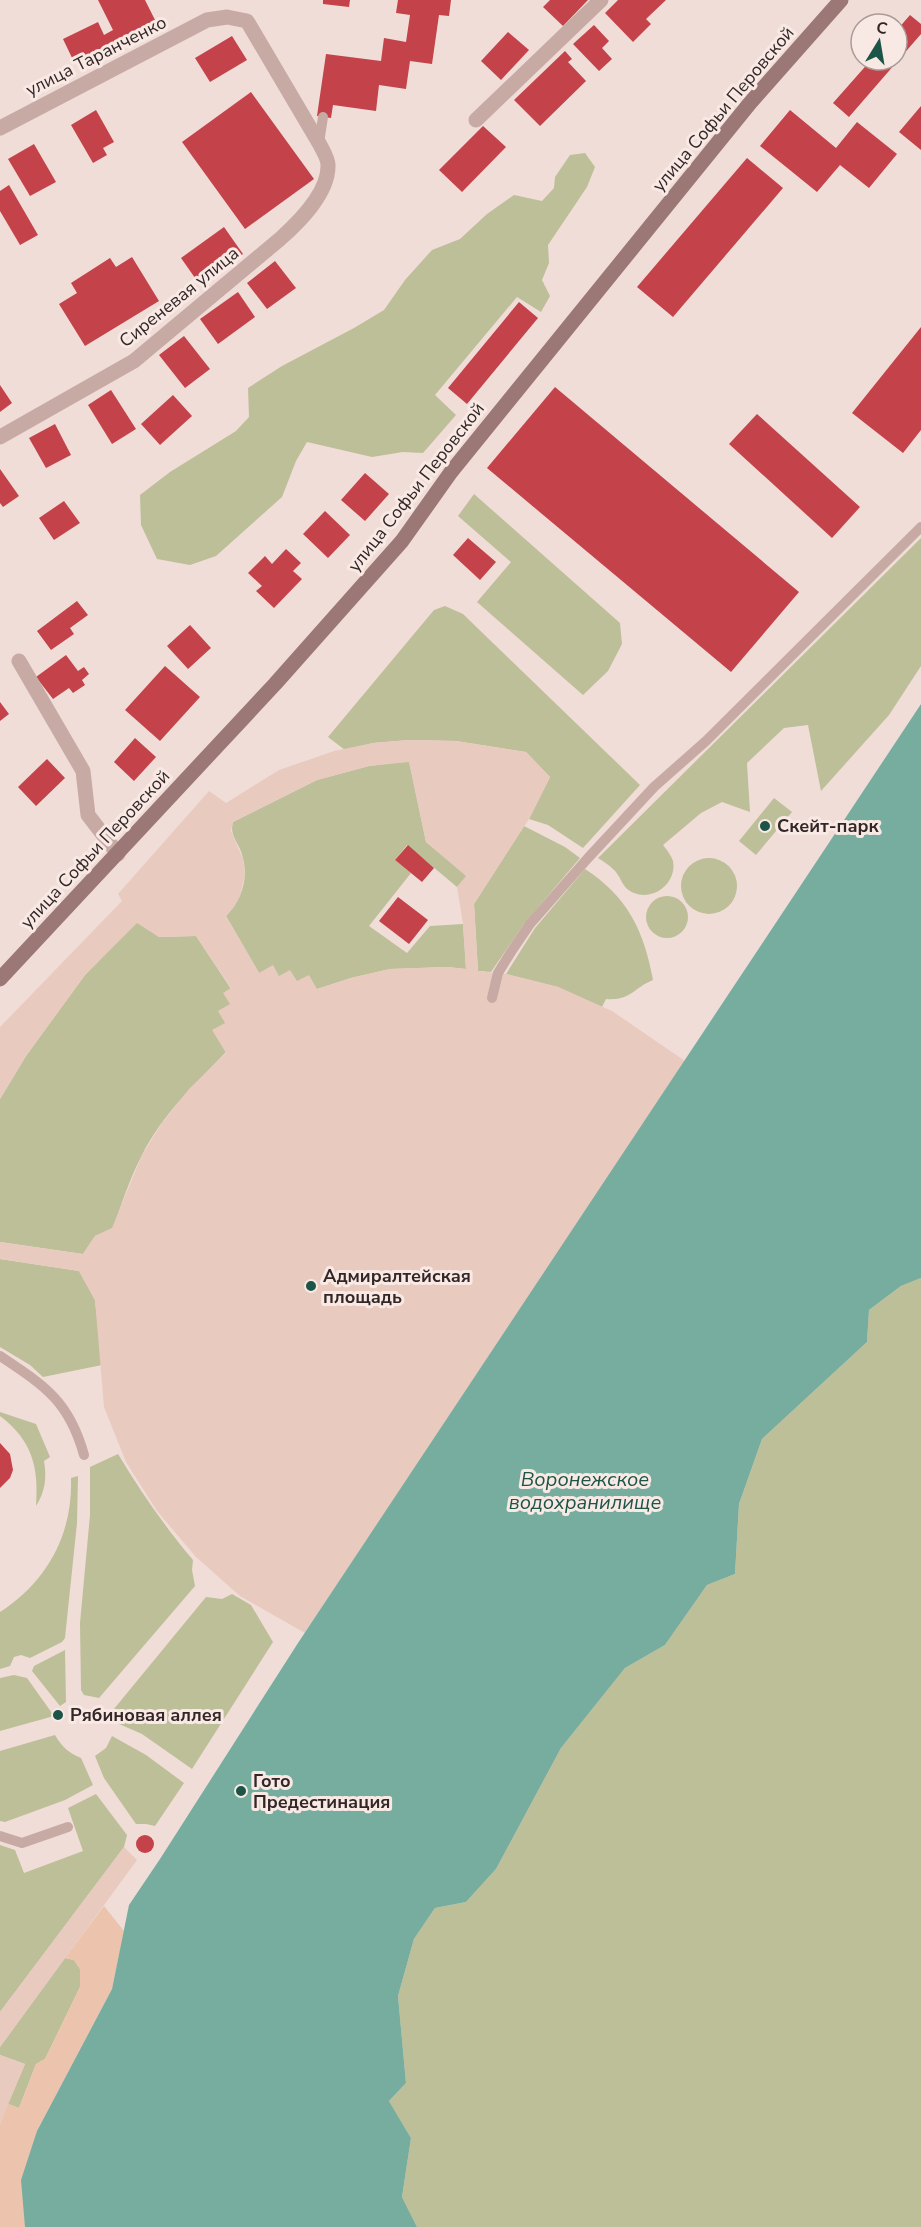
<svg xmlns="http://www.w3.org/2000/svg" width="921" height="2227" font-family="'Nunito Sans',sans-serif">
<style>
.green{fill:#bdbf98}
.sand{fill:#ecc4ae}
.plaza{fill:#e8cabf;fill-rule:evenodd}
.water{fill:#77ad9f}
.building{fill:#c4424a}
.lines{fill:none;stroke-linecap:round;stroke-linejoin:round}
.service{stroke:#c8aaa4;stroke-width:10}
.minor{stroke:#c8aaa4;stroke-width:15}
.secondary{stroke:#9b7876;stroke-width:15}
.poi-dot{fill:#1c5447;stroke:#f8e9e4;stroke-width:2}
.labels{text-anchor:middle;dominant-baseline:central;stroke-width:6;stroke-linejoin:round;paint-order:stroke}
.street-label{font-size:18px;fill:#332626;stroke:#f8e9e4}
.poi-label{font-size:18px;font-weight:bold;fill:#332626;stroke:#f8e9e4;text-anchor:start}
.water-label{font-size:20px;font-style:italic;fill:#1c5447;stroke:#f8e9e4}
</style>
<rect width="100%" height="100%" fill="#f0ddd8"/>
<!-- green -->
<g class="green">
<polygon points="585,153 595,167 587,187 548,245 549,263 542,280 550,296 541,312 517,297 435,395 456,415 423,453 403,452 372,457 307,442 296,461 282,497 216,556 190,565 157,559 141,525 140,495 170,472 236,431 249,417 248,388 282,366 354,328 384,310 405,280 432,250 460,239 487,214 514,195 542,201 554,188 555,177 570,155"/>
<polygon points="474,494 620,623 622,644 608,671 583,695 477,602 511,562 458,516"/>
<path d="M921,538v128l-32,49 -68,76 -13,-66 -24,3 -37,35 3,49 -28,-10 -21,11 -38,32c4,5 8,10 10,16 4,22 -19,40 -39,32 -13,-5 -12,-16 -21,-24 -4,-4 -10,-8 -15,-11z"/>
<polygon points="445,606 463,614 640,785 583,848 548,825 529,819 550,777 526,752 456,741 409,740 373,743 345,750 328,737 434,610"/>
<path d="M409,761l17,81 41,34 -10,11 -50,-42 -12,15 16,13 -42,53 38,27 23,-27 33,-2 3,45 -19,-2 -57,2 -39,9 -34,11 -38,-13 -20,-3 -33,-57c18,-18 24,-43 14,-67 -5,-10 -10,-16 -7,-27l84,-42 52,-14z"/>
<polygon points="774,798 792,812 756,855 739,841"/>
<polygon points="524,826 565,847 580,858 524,924 491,972 478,971 474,904"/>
<circle cx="709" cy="886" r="28"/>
<path d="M585,869c43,28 59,62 68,111 -20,8 -22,21 -47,19l-4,8 -44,-20 -52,-13 29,-46z"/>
<circle cx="667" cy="917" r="21"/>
<path d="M137,922l22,15 37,-1 35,53 -1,15 -5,19 1,29c-31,32 -64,63 -84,103 -12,23 -20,48 -29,73l-18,8 -12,18 -83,-12v-143l26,-43 59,-81z"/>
<polygon points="0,1259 79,1271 95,1300 102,1365 43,1377 30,1365 0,1347"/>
<polygon points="921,1278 921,2227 417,2227 402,2197 411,2138 389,2101 406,2083 398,1996 414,1939 435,1908 466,1902 496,1869 561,1748 625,1668 665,1645 707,1585 735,1574 739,1504 762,1439 867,1342 869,1310 901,1286"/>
<path d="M0,1412l36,12 14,33 -6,4c3,17 1,31 -8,45 3,-39 -4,-66 -36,-90z"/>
<path d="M118,1454c23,38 47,73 75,106l-1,10 3,16 -96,112 -15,-3 -3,-5 -1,-67 10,-108v-48z"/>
<path d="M78,1476l-1,47 -12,115 -3,4 -32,16 -9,-3 -7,2 -4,9 -10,3v-57c47,-30 73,-78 71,-134z"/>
<polygon points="232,1594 251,1605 273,1642 192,1769 142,1734 110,1720 109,1715 206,1597 222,1599"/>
<polygon points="65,1650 66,1702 60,1706 32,1671 34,1666"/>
<polygon points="14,1675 27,1678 54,1716 0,1731 0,1678"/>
<path d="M55,1735c7,12 14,18 26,23l12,27 -28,15 -60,22 -5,-1v-70z"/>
<polygon points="112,1736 146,1755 184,1783 155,1826 146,1824 136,1824 104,1778 95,1756 106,1748"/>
<polygon points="96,1794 127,1835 124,1847 0,2012 0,1845 15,1850 24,1873 83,1851 68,1808"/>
<polygon points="65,1958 74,1960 80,1969 80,1987 45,2059 36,2064 19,2108 8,2104 25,2064 0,2055 0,2047"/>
</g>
<!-- sand -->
<polygon class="sand" points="104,1906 124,1931 112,1989 37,2131 25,2227 0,2227 0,2124 8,2104 19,2108 36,2064 45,2059 80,1987 80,1969 74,1960 65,1958"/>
<!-- plaza -->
<g class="plaza">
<path d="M409,740l47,1 70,11 24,25 -21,42 -55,85 4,67 28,3 52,13 54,24 73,50 -380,572 -65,-37 -44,-39 -39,-46 -31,-49 -22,-55 -9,-107 -16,-29 -79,-12v-17l83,12 12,-18 17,-8 30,-73 20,-32 27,-34 37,-36 -14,-23 13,-7 -7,-12 12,-7 -7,-11 8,-5 -35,-52 -37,1 -22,-14 -52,52 -59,81 -26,43v-72l122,-126 -4,-7 91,-103 17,12 53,-33 35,-12 20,-7 39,-8zM409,762l17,80 40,34 -9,11 6,37 3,45 -19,-2 -57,2 -39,9 -34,11 -8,-14 -12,6 -7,-11 -11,6 -6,-11 -14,8 -33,-57 8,-9 6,-11 5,-22 -2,-15 -12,-28 2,-9 84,-42 52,-14z"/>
<polygon points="124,1847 137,1860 0,2047 0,2012"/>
<polygon points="0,2055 25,2064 0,2124"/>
</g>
<!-- water -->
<polygon class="water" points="921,704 921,1278 901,1286 869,1310 867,1342 762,1439 739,1504 735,1574 707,1585 665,1645 625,1668 561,1748 496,1869 466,1902 435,1908 414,1939 398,1996 406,2083 389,2101 411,2138 402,2197 417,2227 25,2227 21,2180 37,2131 112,1989 129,1905 160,1859 298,1643"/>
<!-- building -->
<g class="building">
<polygon points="98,0 145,0 156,22 74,62 63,39 98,22 104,35 113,30"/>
<polygon points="323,0 350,0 349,7 323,4"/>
<polygon points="398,0 451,0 449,16 439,15 432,64 410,61 406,89 379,85 376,111 333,105 331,118 317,116 326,54 381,61 384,38 406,42 410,15 396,13"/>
<polygon points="550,0 588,0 563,26 543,7"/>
<polygon points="618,0 666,0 646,19 651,24 633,42 605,13"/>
<polygon points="910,15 921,24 921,34 849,117 833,103 871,60 897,60 897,30"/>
<polygon points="594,25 609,41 602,48 612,59 599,71 573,44"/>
<polygon points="508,32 529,50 501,80 481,61"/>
<polygon points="232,36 247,60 210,82 195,58"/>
<polygon points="565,51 572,59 568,62 586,81 540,126 514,100"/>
<polygon points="251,92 314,179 245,229 182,142"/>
<polygon points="921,106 921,150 899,132"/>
<polygon points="96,110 114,142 103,148 107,155 93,163 71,125"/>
<polygon points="790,110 836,148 857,122 897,154 869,188 840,165 817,192 760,146"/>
<polygon points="483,126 506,147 462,192 439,170"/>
<polygon points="34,144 56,182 30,196 8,159"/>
<polygon points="747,158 783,188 673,317 637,287"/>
<polygon points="9,185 38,235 20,245 0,211 0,191"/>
<polygon points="224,227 243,254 200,285 181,258"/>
<polygon points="132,257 159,301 85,346 59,304 77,293 71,283 110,258 116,267"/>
<polygon points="275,261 296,288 267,309 247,283"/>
<polygon points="238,292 255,317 218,344 200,319"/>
<polygon points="519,302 538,318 467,404 448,388"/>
<polygon points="921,327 921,430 903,453 852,413"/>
<polygon points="184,336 210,369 185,388 159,355"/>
<polygon points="0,385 12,403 0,412"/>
<polygon points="555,387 799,592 731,672 487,468"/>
<polygon points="111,390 136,429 112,444 88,405"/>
<polygon points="173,395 192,416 160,445 141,424"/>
<polygon points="757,414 860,507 832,538 729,444"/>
<polygon points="55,424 71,455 46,468 29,438"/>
<polygon points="0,469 19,496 3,507 0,503"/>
<polygon points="365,473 389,494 365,521 341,500"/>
<polygon points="64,501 80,523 54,540 39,518"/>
<polygon points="325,511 350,535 328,558 303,534"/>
<polygon points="468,538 496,562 480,580 453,555"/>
<polygon points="286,549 301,563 293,571 302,579 274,608 256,591 262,586 248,573 265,556 272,564"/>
<polygon points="77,601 88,615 70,628 74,634 51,650 37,631"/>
<polygon points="190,625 211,648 188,669 167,646"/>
<polygon points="66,655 78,671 84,667 89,674 82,680 85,685 73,693 69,688 53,699 36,677"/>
<polygon points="165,666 200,697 160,741 125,710"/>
<polygon points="0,702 9,714 0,721"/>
<polygon points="135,738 156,757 134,781 114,762"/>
<polygon points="47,759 65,778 36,806 18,787"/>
<polygon points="408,845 434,868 422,882 395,860"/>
<polygon points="398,897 428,920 409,944 379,921"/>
<polygon points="0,1443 10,1454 13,1470 10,1478 0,1488"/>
<circle cx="145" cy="1844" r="9"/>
</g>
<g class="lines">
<!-- service -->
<g class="service">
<polyline points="319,143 323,117"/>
<polyline points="492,998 498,973 511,952 530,924 588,858 654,787 706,741 921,527"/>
<path d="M0,1356c45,30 69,45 84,99"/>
<polyline points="0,1836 22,1843 68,1827"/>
</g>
<!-- minor -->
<g class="minor">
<polyline points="476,120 601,0"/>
<path d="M0,128l207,-108 20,-3 20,4 72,122c3,6 9,15 9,22 1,28 -29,57 -48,74l-146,122 -134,76"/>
<polyline points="19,661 83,771 88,815 118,854"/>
</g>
<!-- secondary -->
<polyline class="secondary" points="0,979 275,684 402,541 451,472 750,103 841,0"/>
</g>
<!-- markers -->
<g class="poi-dot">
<circle cx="765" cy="826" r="6"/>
<circle cx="311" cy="1286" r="6"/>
<circle cx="58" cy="1715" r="6"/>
<circle cx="241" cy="1791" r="6"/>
</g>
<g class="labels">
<!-- street labels -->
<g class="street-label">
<text transform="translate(96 56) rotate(-27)">улица Таранченко</text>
<text transform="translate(723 109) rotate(-50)">улица Софьи Перовской</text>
<text transform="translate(179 297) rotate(-39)">Сиреневая улица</text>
<text transform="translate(416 487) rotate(-52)">улица Софьи Перовской</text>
<text transform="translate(95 849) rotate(-47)">улица Софьи Перовской</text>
</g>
<!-- poi labels -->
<g class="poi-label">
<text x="777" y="826">Скейт-парк</text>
<text x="323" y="1276">Адмиралтейская<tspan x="323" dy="21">площадь</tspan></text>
<text x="70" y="1715">Рябиновая аллея</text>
<text x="253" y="1781">Гото<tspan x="253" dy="21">Предестинация</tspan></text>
</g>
<!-- water labels -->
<g class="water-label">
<text x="585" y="1479">Воронежское<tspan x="585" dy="23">водохранилище</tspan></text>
</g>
</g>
<!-- north arrow -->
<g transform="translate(879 42) rotate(11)"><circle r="28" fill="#f8e9e4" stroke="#a99b98" stroke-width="1.5"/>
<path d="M0-4.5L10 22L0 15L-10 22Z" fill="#1c5447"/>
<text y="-9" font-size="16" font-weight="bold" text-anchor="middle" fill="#332626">С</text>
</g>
</svg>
